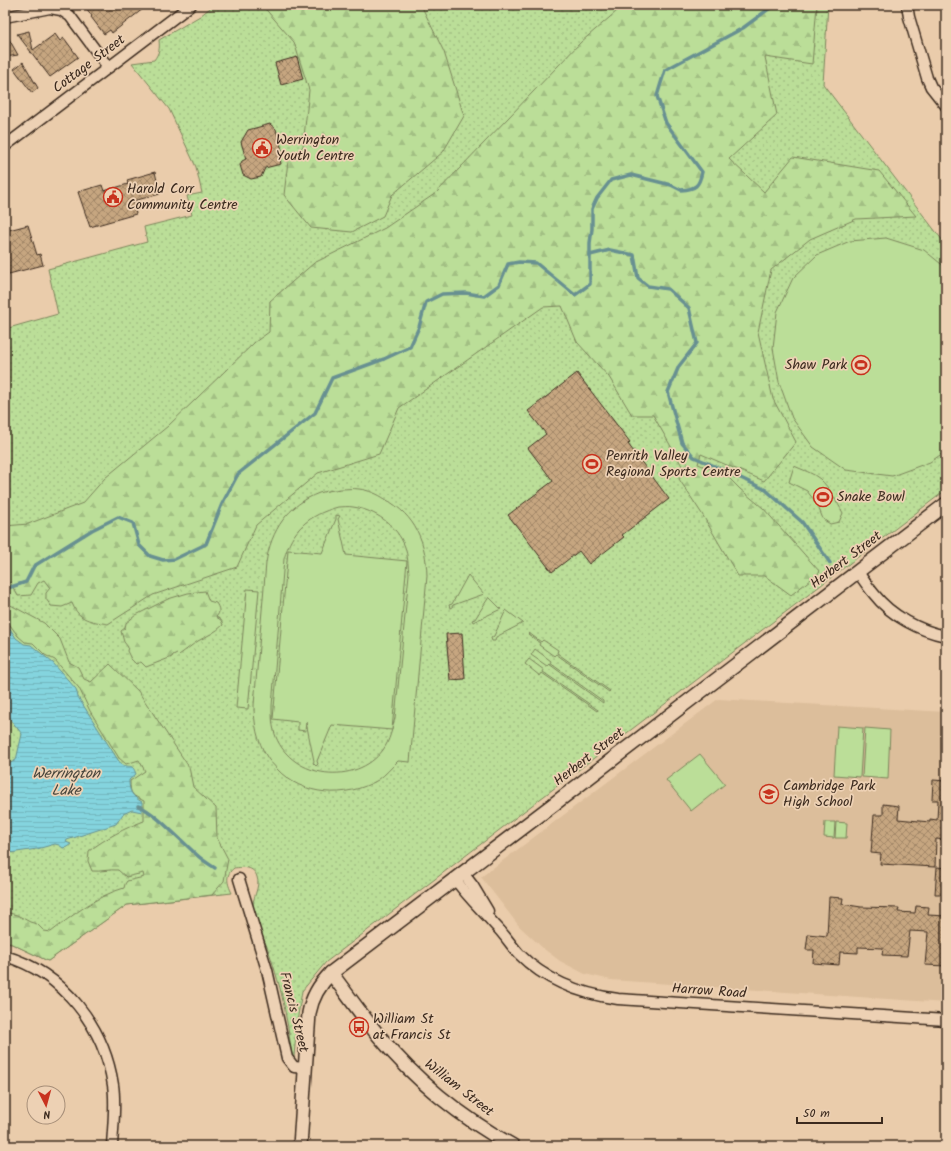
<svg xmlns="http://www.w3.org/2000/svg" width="951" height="1151" font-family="Kalam,sans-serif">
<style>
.built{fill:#dcbe9b}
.grass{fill:url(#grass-dots);stroke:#7b845b}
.forest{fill:url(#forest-firs);stroke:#7b845b}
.pitch{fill:#bbde98;stroke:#7b845b;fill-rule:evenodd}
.water{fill:url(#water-rules);stroke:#679091}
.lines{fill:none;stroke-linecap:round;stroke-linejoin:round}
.stream{stroke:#679091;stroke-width:3.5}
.building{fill:url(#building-cross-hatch);stroke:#3b2a1e}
.minor-casing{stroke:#3b2a1e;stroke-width:13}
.tertiary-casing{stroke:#3b2a1e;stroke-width:16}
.minor{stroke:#edd1b4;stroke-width:10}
.tertiary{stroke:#edd1b4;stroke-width:13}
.labels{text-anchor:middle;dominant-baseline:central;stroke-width:3.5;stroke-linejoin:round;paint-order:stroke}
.street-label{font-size:14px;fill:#3b2a1e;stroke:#edd1b4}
.poi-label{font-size:14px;fill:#3b2a1e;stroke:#edd1b4;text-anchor:start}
.water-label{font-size:15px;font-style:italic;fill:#46443b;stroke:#edd1b4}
</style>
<defs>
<pattern id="grass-dots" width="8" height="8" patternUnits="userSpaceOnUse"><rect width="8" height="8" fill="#bbde98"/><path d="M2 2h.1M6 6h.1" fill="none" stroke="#a2bf83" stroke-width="1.8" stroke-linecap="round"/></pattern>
<pattern id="forest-firs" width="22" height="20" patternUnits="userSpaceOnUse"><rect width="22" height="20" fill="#bbde98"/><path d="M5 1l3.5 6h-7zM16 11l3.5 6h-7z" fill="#a2bf83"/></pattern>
<pattern id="water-rules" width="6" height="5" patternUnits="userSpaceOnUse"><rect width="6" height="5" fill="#84d4de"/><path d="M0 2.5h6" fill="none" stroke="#73b6be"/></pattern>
<pattern id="building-cross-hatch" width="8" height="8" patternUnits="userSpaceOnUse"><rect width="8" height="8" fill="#c6a680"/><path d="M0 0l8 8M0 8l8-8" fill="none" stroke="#a28768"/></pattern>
</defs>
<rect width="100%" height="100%" fill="#eaccab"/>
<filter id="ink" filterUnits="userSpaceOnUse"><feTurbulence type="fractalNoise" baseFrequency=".025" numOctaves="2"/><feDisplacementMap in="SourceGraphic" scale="8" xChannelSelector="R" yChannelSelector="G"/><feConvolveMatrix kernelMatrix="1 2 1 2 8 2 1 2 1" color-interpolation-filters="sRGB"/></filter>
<g filter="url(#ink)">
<!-- built -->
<polygon class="built" points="718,699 946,712 946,1003 611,980 585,974 560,961 544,949 519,926 481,877"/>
<!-- grass -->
<path class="grass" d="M214,5h614l-5,79 123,161v245l-620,472 -24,29 -5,31 -3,35 -2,-1c-2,-13 -3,-26 -6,-39 -3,-20 -9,-40 -15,-59 -5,-16 -14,-32 -18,-48 -2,-11 8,-23 4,-33 -3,-11 -14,-10 -23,-9 -9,7 -7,15 -2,25l-105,12 -79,56 -36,-17 -7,-1v-614l53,-15 -10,-45 99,-27 -3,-15 48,-12 -5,-19 15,-3 -6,-26 -27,-58 -37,-46 22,-3c5,-7 6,-11 5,-20l41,-24z"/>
<!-- forest -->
<g class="forest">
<polygon points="262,5 421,5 444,52 464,116 443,152 392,195 383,216 352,232 311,228 284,195 288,161 303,146 309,90 294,42"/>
<path d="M624,5h193l-5,59 -47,-7 12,58 -48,44 35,33 29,-35 86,14 37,45 -60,3 -46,20 -39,31 -13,62 15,67 23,43 -32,39 -63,-27 -3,10 28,11 14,14 23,19 57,64 -29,23 -26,-19h-27l-36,-62 -23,-35 6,-8 -32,-56h-21l-23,-38 -32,-35 -15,-36 -19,1 -144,101 -20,46 -61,19 -62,52 -19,42 -84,28 -45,29c-17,-3 -29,-3 -36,-21l-10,4 -11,-1 -5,-7v-6l4,-5 -6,-8 -6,3 -7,12 -13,1 -8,-14 -5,3v-59l23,-2 55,-21 22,-25 63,-52 87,-84 14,-10 1,-31 44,-38 71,-35 51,-35 145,-151z"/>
<path d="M205,591l4,10 7,2c3,5 5,9 0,14l5,3 2,5c-7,7 -16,11 -25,16 -6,4 -12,9 -19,14l-2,-2 -4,2 -1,2 -26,10 -5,-5 -5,2 -5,-5 -4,-8 1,-4 -4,-5 -3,-11 4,-3 1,-5 10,-8 32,-16 20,-6z"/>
<path d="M5,602l39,21 16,16 9,23 9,5 6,12 7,3 19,-18 28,27 51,76 4,20 23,21 1,30 11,21 -4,22 -12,14 -85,10 -79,56 -36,-17 -7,-2v-30l12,3 13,7 7,2 7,7 7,1c22,-17 45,-36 73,-44l1,-4 2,-3 17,-4 -1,-4 -17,4 -8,-7c-9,-1 -17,2 -26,1l-4,-10 1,-10c17,-13 36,-23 55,-30v-20c-12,-6 -14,-6 -14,-20l15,-10 -6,-11 -13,4 -7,-6 -29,-47 -11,-23 -24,-28 -10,-5 -12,-12 -8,-1 -7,-6 -13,-18z"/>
</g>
<!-- pitch -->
<g class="pitch">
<polygon points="886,238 924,250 946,268 946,451 930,462 892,476 846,470 813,447 792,418 779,382 773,348 777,312 793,278 817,255 850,241"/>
<path d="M794,466c9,4 19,7 26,13 9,8 17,23 23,34l-4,9 -9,2 -7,-5 -6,-15 -10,-13 -18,-9z"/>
<path d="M341,489c6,0 12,-1 18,0 9,1 19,5 26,10 31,17 41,43 42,77l-17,186 -12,-1c-6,6 -13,14 -20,19 -32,19 -76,16 -101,-11 -3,-4 -8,-8 -10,-12 -10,-16 -13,-34 -13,-52l12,-142c5,-33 22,-58 53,-70 7,-2 15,-3 22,-4zM338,507c5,0 10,-1 15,0 22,3 44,18 52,40 3,9 3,18 4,27l-14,144c-3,11 -5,22 -12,32 -27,36 -90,29 -107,-13 -4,-10 -4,-20 -4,-31l12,-147c8,-30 25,-44 54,-52z"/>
<polygon points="336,515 340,516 338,519 346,555 407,561 392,730 332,725 317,761 318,764 316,766 313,763 314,761 306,722 305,731 298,730 298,722 273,719 288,550 322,553 336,519"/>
<polygon points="468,575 484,594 453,605 452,607 450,608 449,605 452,604"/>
<polygon points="247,589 259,590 248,709 236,708"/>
<polygon points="489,597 501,609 473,622 472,620 475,619"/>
<polygon points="506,610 523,623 496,637 495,641 492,641 491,638 494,636"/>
<polygon points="529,633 541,642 543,640 558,650 557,653 610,691 609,692 556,654 554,656 539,645 540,643 528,634"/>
<polygon points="535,649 551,661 550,663 603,701 603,703 549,664 547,666 531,655"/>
<polygon points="529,659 544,670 543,672 598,710 597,711 542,673 540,676 525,664"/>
<polygon points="837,726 863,728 860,777 834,775"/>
<polygon points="865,728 890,730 888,779 862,777"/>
<polygon points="700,754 725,784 691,811 666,780"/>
<polygon points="825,822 835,822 834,838 824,837"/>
<polygon points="836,822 847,823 846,838 835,838"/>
</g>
<!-- water -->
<path class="water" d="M5,621l11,17 8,6 7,1 22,18 23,26 2,8 40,63c2,2 3,4 5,5 8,3 9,-2 13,9l-7,6c0,12 3,16 13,22v10l-10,-2 -9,4 -7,10 -49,16 -1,2 5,2 -4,3 -4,1 -4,-3 -4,-1 -18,5 -27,4 -1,1 -4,-1v-87l11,-6 6,-26 -16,-20 -1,1z"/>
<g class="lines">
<!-- stream -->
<g class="stream">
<polyline points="590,255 610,250 634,255 638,278 648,286 668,289 689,308 697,343 679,366 668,392 682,443 694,457 726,471 766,490 802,522 830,563"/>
<path d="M5,589l21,-7 8,-16 58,-36 26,-13 15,6 6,22 11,11 13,4 12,-1 31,-15 16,-40 16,-30 77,-61 17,-35 52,-19 26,-12 9,-20 7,-25 16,-8 24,-1 18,3 15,-11 9,-21 11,-2 17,1 39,32 15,-11v-41l2,-14v-20l5,-11 14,-18 20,-5 40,10 10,5c15,-1 18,-4 21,-18l-36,-49 -9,-27 8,-26 78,-42 31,-23"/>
<path d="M138,806c15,4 46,38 59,49 5,5 12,9 18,13"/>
</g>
</g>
<!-- building -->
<g class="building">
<polygon points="84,5 148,5 112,33 110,30 104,34 91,17 92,16"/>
<polygon points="29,31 33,50 55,34 60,41 64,38 78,57 50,77 31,52 30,52 31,52 17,34"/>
<polygon points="5,32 18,55 5,57"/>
<polygon points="297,57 303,79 281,85 275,63"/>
<polygon points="23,62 38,88 32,93 14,69"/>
<polygon points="270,124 276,129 283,154 280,160 281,164 265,168 261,177 251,179 243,175 240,165 242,161 246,159 241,142 248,130"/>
<polygon points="155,172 160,194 133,201 136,214 90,227 78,192 102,185 104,191 128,184 127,180"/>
<polygon points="28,225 37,255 40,254 43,265 5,275 5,231"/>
<polygon points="577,373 630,442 628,444 669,499 622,535 624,537 589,564 579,551 552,572 508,515 553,481 528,448 546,434 528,411"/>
<polygon points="462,633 465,679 450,680 446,634"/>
<polygon points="933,780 946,781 946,840 936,839 935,867 880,864 881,854 871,853 874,815 883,815 883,804 899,806 898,819 930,822 930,819 937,820 938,800 932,800"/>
<polygon points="937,867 946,868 946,894 935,894"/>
<polygon points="829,897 843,898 842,904 861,907 899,908 898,912 915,913 916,906 929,907 928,915 946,916 946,966 925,965 928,932 910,931 907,956 882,955 883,948 858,947 858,953 840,952 839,965 813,963 814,950 806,950 808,934 827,936"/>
</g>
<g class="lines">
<!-- minor casing -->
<g class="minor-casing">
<g id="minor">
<polyline points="907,5 909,17 927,78 931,87 946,106"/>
<polyline points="5,17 50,8 61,10 70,16 108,67"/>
<polyline points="5,146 191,5"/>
<path d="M857,571c6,8 11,16 17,23 17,22 46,37 72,42"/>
<polyline points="463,873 473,886 488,911"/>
<polyline points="239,879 267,970 287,1058 294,1067 305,1068"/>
<path d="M455,879c12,17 27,31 40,46 9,9 16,20 24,29 27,27 62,40 99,45l328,21"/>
<path d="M5,956c58,17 99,70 108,129 3,20 0,41 -1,61"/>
</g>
</g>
<!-- tertiary casing -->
<g class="tertiary-casing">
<g id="tertiary">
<path d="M331,973c16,21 31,43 48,63 37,45 83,82 134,110"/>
<path d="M300,1146l9,-133c3,-16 10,-28 22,-40l223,-169 392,-300"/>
</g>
</g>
<!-- minor -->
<use href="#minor" class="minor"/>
<!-- tertiary -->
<use href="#tertiary" class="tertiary"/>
</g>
</g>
<!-- icons -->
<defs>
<g id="civic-ring" transform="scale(1)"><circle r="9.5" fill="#edd1b4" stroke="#c8321e" stroke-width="1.5"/><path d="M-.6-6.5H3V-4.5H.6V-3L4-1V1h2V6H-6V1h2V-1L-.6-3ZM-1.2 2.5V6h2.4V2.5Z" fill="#c8321e"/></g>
<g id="stadium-ring" transform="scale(1)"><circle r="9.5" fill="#edd1b4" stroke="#c8321e" stroke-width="1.5"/><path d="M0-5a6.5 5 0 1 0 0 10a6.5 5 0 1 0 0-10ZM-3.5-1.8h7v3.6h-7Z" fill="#c8321e"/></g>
<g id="school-ring" transform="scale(1)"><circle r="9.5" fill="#edd1b4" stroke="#c8321e" stroke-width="1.5"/><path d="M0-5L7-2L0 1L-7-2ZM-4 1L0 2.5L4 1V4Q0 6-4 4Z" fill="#c8321e"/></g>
<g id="bus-ring" transform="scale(1)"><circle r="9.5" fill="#edd1b4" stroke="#c8321e" stroke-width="1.5"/><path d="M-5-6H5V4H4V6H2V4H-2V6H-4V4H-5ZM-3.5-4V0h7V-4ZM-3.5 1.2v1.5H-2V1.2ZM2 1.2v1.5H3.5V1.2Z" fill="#c8321e"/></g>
</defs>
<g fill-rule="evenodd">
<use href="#civic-ring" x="262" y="148"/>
<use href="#civic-ring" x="113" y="197"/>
<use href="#stadium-ring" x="861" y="365"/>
<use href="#stadium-ring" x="592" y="464"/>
<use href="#stadium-ring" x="823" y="497"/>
<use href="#school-ring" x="769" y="794"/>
<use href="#bus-ring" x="359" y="1027"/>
</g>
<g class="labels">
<!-- street labels -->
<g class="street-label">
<text transform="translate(89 64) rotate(-37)">Cottage Street</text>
<text transform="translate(846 560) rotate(-37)">Herbert Street</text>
<text transform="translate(589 757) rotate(-38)">Herbert Street</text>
<text transform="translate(709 991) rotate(4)">Harrow Road</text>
<text transform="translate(294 1012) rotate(76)">Francis Street</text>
<text transform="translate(459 1088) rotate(38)">William Street</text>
</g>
<!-- poi labels -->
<g class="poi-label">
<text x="276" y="140">Werrington<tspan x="276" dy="16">Youth Centre</tspan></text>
<text x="127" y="189">Harold Corr<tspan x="127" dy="16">Community Centre</tspan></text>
<text x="847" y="365" text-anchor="end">Shaw Park</text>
<text x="606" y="456">Penrith Valley<tspan x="606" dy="16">Regional Sports Centre</tspan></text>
<text x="837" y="497">Snake Bowl</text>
<text x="783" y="786">Cambridge Park<tspan x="783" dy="16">High School</tspan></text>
<text x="373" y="1019">William St<tspan x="373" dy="16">at Francis St</tspan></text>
</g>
<!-- water labels -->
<g class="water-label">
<text x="66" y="774">Werrington<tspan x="66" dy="17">Lake</tspan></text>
</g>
</g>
<!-- margin -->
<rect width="951" height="1151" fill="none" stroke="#edd1b4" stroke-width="20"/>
<rect x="10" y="10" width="931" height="1131" fill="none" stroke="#3b2a1e" stroke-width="1.5" filter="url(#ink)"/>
<!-- north arrow -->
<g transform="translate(46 1105) rotate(174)"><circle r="19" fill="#edd1b4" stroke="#a68e78"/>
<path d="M0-3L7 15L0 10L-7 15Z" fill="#c8321e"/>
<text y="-6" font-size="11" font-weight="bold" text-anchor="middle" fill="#3b2a1e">N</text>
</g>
<!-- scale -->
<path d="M797 1117v6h85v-6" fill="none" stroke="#3b2a1e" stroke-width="2"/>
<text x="803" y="1117" font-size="12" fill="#3b2a1e" stroke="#edd1b4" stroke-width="3" paint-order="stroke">50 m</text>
</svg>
